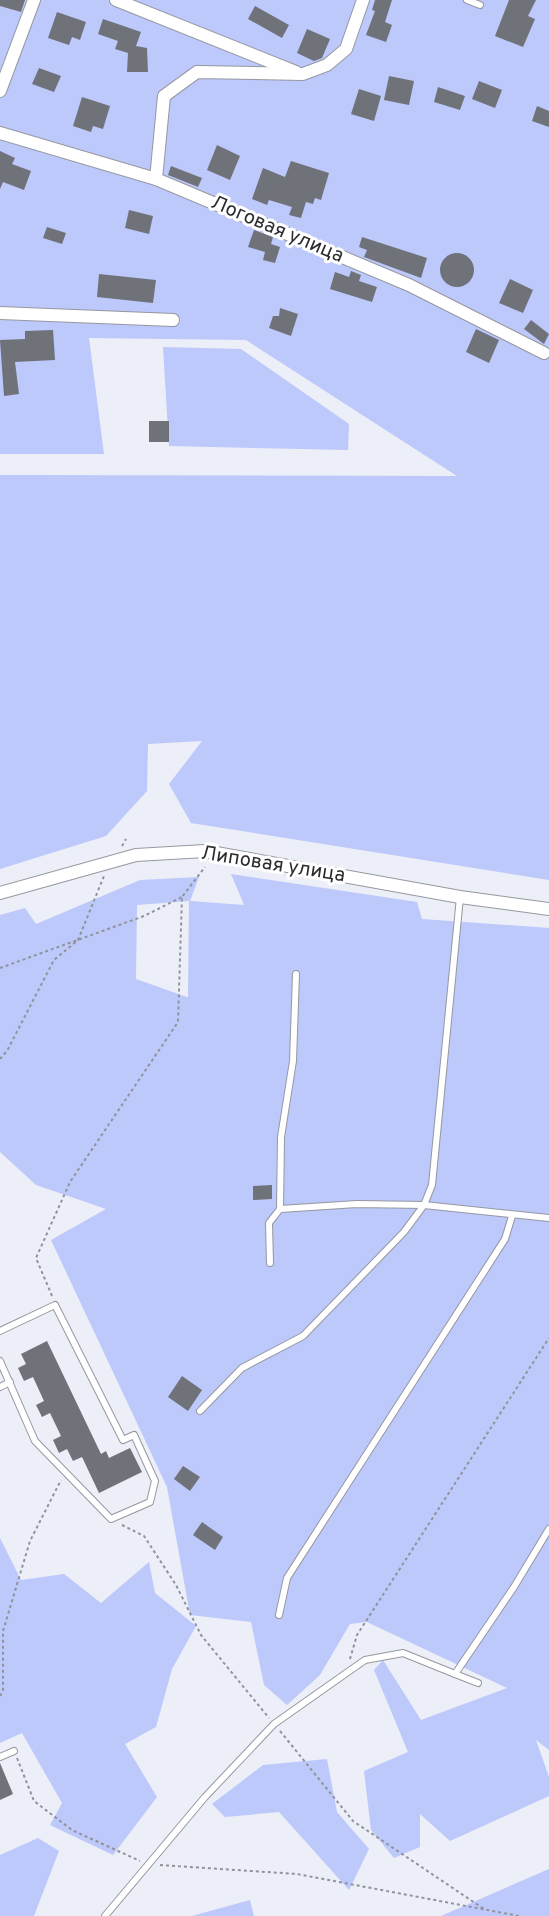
<svg xmlns="http://www.w3.org/2000/svg" width="549" height="1916" font-family="Overpass,sans-serif">
<style>
.green{fill:#bdc8fb;fill-rule:evenodd}
.building{fill:#70727a}
.lines{fill:none;stroke-linecap:round;stroke-linejoin:round}
.service-casing{stroke:#9698a1;stroke-width:8}
.minor-casing{stroke:#9698a1;stroke-width:14}
.path{stroke:#91939a;stroke-width:2;stroke-dasharray:3 3;stroke-linecap:butt}
.service{stroke:#fff;stroke-width:6}
.minor{stroke:#fff;stroke-width:12}
.labels{text-anchor:middle;dominant-baseline:central;stroke-width:6;stroke-linejoin:round;paint-order:stroke}
.street-label{font-size:20px;fill:#2b2c30;stroke:#fff}
</style>
<rect width="100%" height="100%" fill="#eceef8"/>
<!-- green -->
<g class="green">
<polygon points="0,0 549,0 549,880 191,823 169,784 202,741 148,744 147,791 106,836 0,869 0,475 457,476 246,340 89,338 104,454 0,454"/>
<polygon points="163,347 241,349 349,424 348,450 169,446"/>
<path d="M231,874l186,28 5,17 127,9v822l-13,-10 13,37v19l-99,45 -30,-27v33l-26,11 -23,-28 -7,-59 44,-19 -34,-82 9,-10 38,60 86,-32 -140,-66 -17,2 -30,51 -33,30 -23,-20 -13,-63 -61,-7 -23,-128 -116,-247 55,-31 -70,-24 -36,-33v-237l25,-7 11,16 104,-44 59,-3 -9,24 54,4zM189,901l-1,96h-1l-51,-18 1,-74z"/>
<polygon points="0,1538 21,1580 64,1574 101,1603 149,1562 155,1593 196,1626 172,1669 156,1727 125,1744 157,1797 113,1855 50,1825 62,1803 22,1733 0,1743"/>
<polygon points="327,1759 337,1812 369,1849 349,1890 279,1812 225,1817 212,1804 263,1765"/>
<polygon points="38,1838 59,1851 34,1916 0,1916 0,1855"/>
<polygon points="549,1869 549,1916 441,1916"/>
<polygon points="250,1900 254,1916 192,1916"/>
</g>
<!-- building -->
<g class="building">
<polygon points="0,0 25,0 21,12 0,6"/>
<polygon points="375,0 392,0 385,22 392,25 386,42 366,35 375,11 372,10"/>
<polygon points="509,0 536,0 528,16 535,19 523,47 495,36"/>
<polygon points="255,6 289,25 282,38 248,19"/>
<polygon points="57,12 86,22 80,40 72,37 69,45 48,38"/>
<polygon points="103,19 141,32 136,46 147,48 148,72 127,72 128,53 115,49 118,41 98,34"/>
<polygon points="307,29 330,39 322,58 314,61 297,53"/>
<polygon points="39,68 61,76 54,92 32,84"/>
<polygon points="389,76 414,81 409,105 384,100"/>
<polygon points="479,81 502,90 495,108 472,99"/>
<polygon points="438,87 465,96 460,110 434,102"/>
<polygon points="359,89 381,96 374,121 351,114"/>
<polygon points="82,97 110,106 103,129 93,126 91,132 73,126"/>
<polygon points="537,106 549,111 549,127 532,121"/>
<polygon points="217,145 240,156 230,180 207,170"/>
<polygon points="0,151 15,158 12,164 31,171 24,190 3,182 0,189"/>
<polygon points="291,161 329,173 321,200 315,198 313,204 306,202 301,218 289,215 292,207 269,200 267,205 252,199 263,168 285,177"/>
<polygon points="171,166 202,178 198,187 168,175"/>
<polygon points="129,210 153,216 149,234 125,228"/>
<polygon points="47,227 66,233 62,244 43,238"/>
<polygon points="254,230 273,237 271,244 280,247 275,263 263,260 265,252 248,247"/>
<polygon points="362,237 427,258 421,278 364,257 367,250 359,247"/>
<circle cx="457" cy="270" r="17"/>
<polygon points="351,271 361,275 359,281 377,287 372,302 330,289 335,272 349,277"/>
<polygon points="99,274 156,280 153,303 97,297"/>
<polygon points="510,279 533,290 523,313 499,303"/>
<polygon points="280,308 298,314 291,336 269,328 273,316 279,316"/>
<polygon points="531,320 549,334 544,344 524,329"/>
<polygon points="476,329 499,340 489,363 466,352"/>
<polygon points="53,330 55,360 15,362 19,394 4,396 0,340 25,339 25,331"/>
<rect x="149" y="421" width="20" height="21"/>
<polygon points="272,1185 272,1199 253,1200 253,1186"/>
<polygon points="47,1341 101,1454 106,1451 109,1458 130,1448 142,1472 99,1493 82,1457 73,1461 67,1449 59,1453 53,1440 61,1436 50,1413 42,1417 36,1405 44,1401 33,1377 24,1381 18,1368 26,1364 21,1354"/>
<polygon points="182,1376 202,1390 188,1411 168,1397"/>
<polygon points="183,1466 200,1477 190,1491 174,1479"/>
<polygon points="202,1522 223,1537 215,1550 193,1535"/>
<polygon points="0,1763 13,1794 0,1800"/>
</g>
<g class="lines">
<!-- service casing -->
<g class="service-casing">
<g id="service">
<polyline points="467,0 480,5"/>
<polyline points="296,974 293,1061 281,1137 280,1209 357,1204 424,1205 549,1218"/>
<polyline points="270,1263 269,1223 280,1209"/>
<polyline points="0,1331 55,1305 123,1440 134,1435 155,1481 150,1502 111,1519 35,1441 0,1361"/>
<polyline points="0,1387 10,1382"/>
<polyline points="200,1411 242,1368 303,1336 404,1232 424,1205 432,1185 460,897"/>
<polyline points="279,1615 287,1578 505,1239 512,1216"/>
<polyline points="455,1674 478,1683"/>
<polyline points="0,1757 14,1751"/>
<polyline points="105,1916 205,1797 274,1724 345,1674 365,1660 403,1653 455,1674 514,1587 549,1529"/>
</g>
</g>
<!-- minor casing -->
<g class="minor-casing">
<g id="minor">
<polyline points="116,0 296,72"/>
<polyline points="0,91 34,0"/>
<polyline points="0,133 156,179 409,285 544,353"/>
<polyline points="156,179 164,96 197,72 303,74 327,65 346,49 363,0"/>
<polyline points="0,313 173,320"/>
<polyline points="0,893 136,855 205,851 460,897 549,909"/>
</g>
</g>
<!-- path -->
<g class="path">
<polyline points="122,846 126,839"/>
<polyline points="0,968 144,916 182,897"/>
<polyline points="0,1059 7,1051 54,960 78,940 104,876"/>
<polyline points="52,1296 36,1258 70,1182 178,1022 182,897 205,867"/>
<polyline points="122,1525 144,1536 176,1585 201,1635 269,1718"/>
<polyline points="350,1659 357,1635 549,1338"/>
<polyline points="0,1696 3,1691 3,1631 30,1541 61,1480"/>
<polyline points="280,1731 353,1821 484,1909"/>
<polyline points="17,1758 34,1801 72,1830 140,1861"/>
<polyline points="160,1865 297,1874 519,1916"/>
</g>
<!-- service -->
<use href="#service" class="service"/>
<!-- minor -->
<use href="#minor" class="minor"/>
</g>
<g class="labels">
<!-- street labels -->
<g class="street-label">
<text transform="translate(277 230) rotate(23)">Логовая улица</text>
<text transform="translate(273 865) rotate(9)">Липовая улица</text>
</g>
</g>
</svg>
